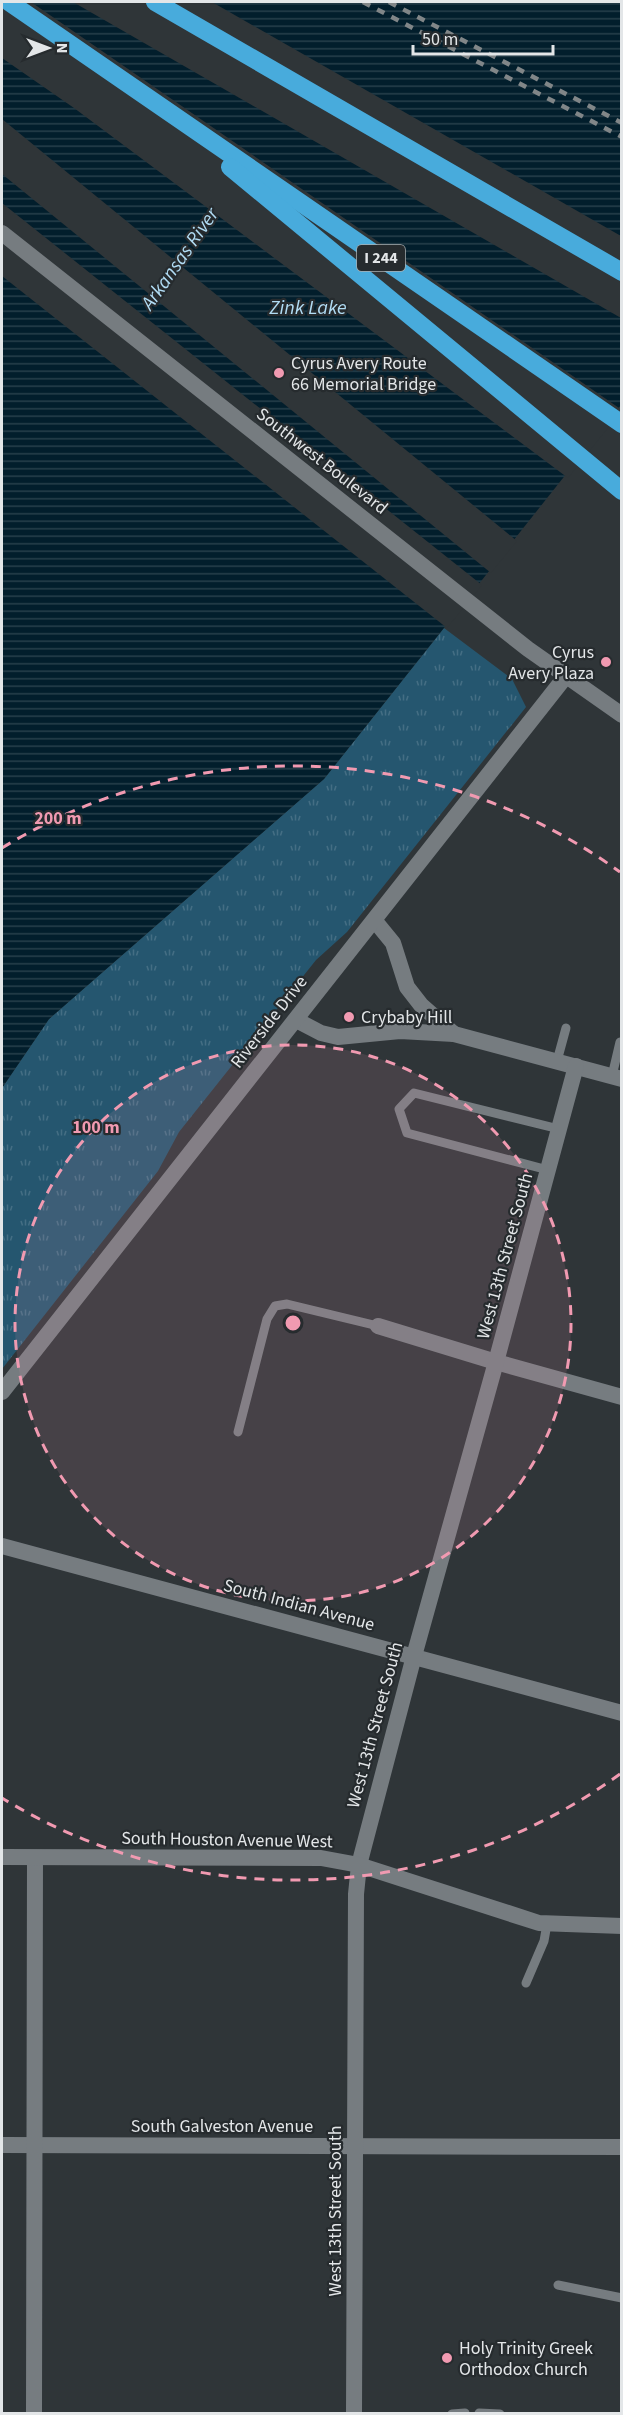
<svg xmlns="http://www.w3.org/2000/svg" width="623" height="2415" font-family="'Source Sans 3',sans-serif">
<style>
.park{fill:url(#park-tufts)}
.water{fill:url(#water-rules)}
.pier{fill:#2f3538}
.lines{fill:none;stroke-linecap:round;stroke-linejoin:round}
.service{stroke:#767c80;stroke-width:9}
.minor{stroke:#767c80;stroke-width:16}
.tertiary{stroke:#767c80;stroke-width:16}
.secondary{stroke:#767c80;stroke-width:16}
.motorway{stroke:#48abdc;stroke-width:18}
.rail{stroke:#818688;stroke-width:4.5;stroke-dasharray:8 8;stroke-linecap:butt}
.ring{fill:none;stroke:#f19ab1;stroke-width:3;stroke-dasharray:10 8}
.poi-dot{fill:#f19ab1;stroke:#262b2e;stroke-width:2}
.labels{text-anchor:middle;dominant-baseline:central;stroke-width:4.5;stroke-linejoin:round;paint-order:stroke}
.shield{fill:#262b2e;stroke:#aaaeb0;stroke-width:1.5}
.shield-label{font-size:16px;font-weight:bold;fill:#e3e6e8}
.poi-label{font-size:18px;fill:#e3e6e8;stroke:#262b2e;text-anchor:start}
.street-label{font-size:18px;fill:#e3e6e8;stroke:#262b2e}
.water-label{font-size:20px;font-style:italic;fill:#b1dcf4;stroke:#262b2e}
.centre{fill:#f19ab1;stroke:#262b2e;stroke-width:3}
.ring-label{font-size:18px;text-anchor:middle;font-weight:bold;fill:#f19ab1;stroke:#262b2e;stroke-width:4.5;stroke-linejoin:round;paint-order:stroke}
</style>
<defs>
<pattern id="park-tufts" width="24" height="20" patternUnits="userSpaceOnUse" patternTransform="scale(1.5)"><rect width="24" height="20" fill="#25566f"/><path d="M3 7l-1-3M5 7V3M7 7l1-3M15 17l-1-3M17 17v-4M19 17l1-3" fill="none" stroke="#446e84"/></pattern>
<pattern id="water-rules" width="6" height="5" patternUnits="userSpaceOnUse" patternTransform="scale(1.5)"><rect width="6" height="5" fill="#021e2c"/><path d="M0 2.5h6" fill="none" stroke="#273f4b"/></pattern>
</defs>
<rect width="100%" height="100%" fill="#2f3538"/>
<!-- park -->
<polygon class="park" points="444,628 512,679 526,707 347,932 316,960 179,1132 158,1171 2,1369 2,1088 49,1019 324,779"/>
<!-- water -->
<polygon class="water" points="2,2 621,2 621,405 324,779 49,1019 2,1088"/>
<!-- pier -->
<g class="pier">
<polygon points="2,2 31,2 622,410 568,478 74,108 2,58"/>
<polygon points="73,2 212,2 621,236 621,318"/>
<polygon points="2,119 517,541 491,573 2,174"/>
<polygon points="2,203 482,585 447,628 2,276"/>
</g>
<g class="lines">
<!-- service -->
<g class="service">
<polyline points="557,1061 566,1028"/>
<polyline points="612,1076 620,1042"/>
<polyline points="548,1170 407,1133 399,1109 414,1093 559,1129"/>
<polyline points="238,1432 267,1319 275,1306 287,1304 378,1326"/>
<polyline points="526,1983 544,1941 547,1924"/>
<polyline points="558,2285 622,2298"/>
<polyline points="479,2413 500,2414"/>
<polyline points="452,2414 465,2413"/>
</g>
<!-- minor -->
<g class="minor">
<polyline points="375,921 393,943 407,987 421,1005 454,1034"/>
<polyline points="296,1020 321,1033 338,1037 400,1031 454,1034 622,1079"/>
<polyline points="378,1326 496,1362 622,1397"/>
<polyline points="2,1546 622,1713"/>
<polyline points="2,2145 622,2147"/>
<polyline points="34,2414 35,1858"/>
<polyline points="354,2414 356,1894 359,1865 414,1656 496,1362 576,1066"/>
</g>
<!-- tertiary -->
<g class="tertiary">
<polyline points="2,1392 566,676"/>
<polyline points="2,1857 321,1858 359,1865 539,1923 622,1926"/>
</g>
<!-- secondary -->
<polyline class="secondary" points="2,233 528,649 622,715"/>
<!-- motorway -->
<g class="motorway">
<polyline points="9,2 622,424"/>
<polyline points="155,2 622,272"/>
<polyline points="230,167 622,491"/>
</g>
<!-- rail -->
<g class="rail">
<polyline points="363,2 622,137"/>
<polyline points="389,2 622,123"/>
</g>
</g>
<!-- distance rings -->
<circle cx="293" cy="1323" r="278" fill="#f19ab1" fill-opacity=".12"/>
<g class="ring">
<circle cx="293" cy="1323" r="278"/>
<path d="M620 1774A557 557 0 0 1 2 1798M2 848A557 557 0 0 1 620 872"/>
</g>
<!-- markers -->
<g class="poi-dot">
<circle cx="279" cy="373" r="6"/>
<circle cx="606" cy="662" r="6"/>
<circle cx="349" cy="1017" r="6"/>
<circle cx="447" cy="2358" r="6"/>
</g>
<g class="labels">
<!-- shield labels -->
<rect class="shield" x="357" y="245" width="48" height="26" rx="4.5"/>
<g class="shield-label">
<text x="381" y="258">I 244</text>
</g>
<!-- poi labels -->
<g class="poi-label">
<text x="291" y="363">Cyrus Avery Route<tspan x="291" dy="21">66 Memorial Bridge</tspan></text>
<text x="594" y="652" text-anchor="end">Cyrus<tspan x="594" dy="21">Avery Plaza</tspan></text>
<text x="361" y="1017">Crybaby Hill</text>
<text x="459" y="2348">Holy Trinity Greek<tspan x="459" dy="21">Orthodox Church</tspan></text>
</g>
<!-- street labels -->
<g class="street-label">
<text transform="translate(322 461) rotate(38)">Southwest Boulevard</text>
<text transform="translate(269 1022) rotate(-52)">Riverside Drive</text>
<text transform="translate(505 1256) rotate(-75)">West 13th Street South</text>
<text transform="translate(299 1605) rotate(15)">South Indian Avenue</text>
<text transform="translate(375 1725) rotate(-75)">West 13th Street South</text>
<text transform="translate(227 1840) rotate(1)">South Houston Avenue West</text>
<text x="222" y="2126">South Galveston Avenue</text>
<text transform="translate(335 2211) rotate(-90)">West 13th Street South</text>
</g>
<!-- water labels -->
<g class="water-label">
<text transform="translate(180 259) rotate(-55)">Arkansas River</text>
<text x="308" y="308">Zink Lake</text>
</g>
</g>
<circle cx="293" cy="1323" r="9" class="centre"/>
<g class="ring-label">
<text x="58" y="824">200 m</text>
<text x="96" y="1133">100 m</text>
</g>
<!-- border -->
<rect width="623" height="2415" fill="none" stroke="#e3e6e8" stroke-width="6"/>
<!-- north arrow -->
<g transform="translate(48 48) rotate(90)" stroke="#262b2e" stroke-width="4.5" paint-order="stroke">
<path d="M0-4.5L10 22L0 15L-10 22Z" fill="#e3e6e8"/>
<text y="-9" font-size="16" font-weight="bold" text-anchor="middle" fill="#e3e6e8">N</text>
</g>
<!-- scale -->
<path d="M413 45v9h140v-9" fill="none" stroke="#e3e6e8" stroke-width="3"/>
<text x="422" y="45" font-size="18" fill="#e3e6e8" stroke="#262b2e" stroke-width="4.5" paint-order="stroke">50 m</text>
</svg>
